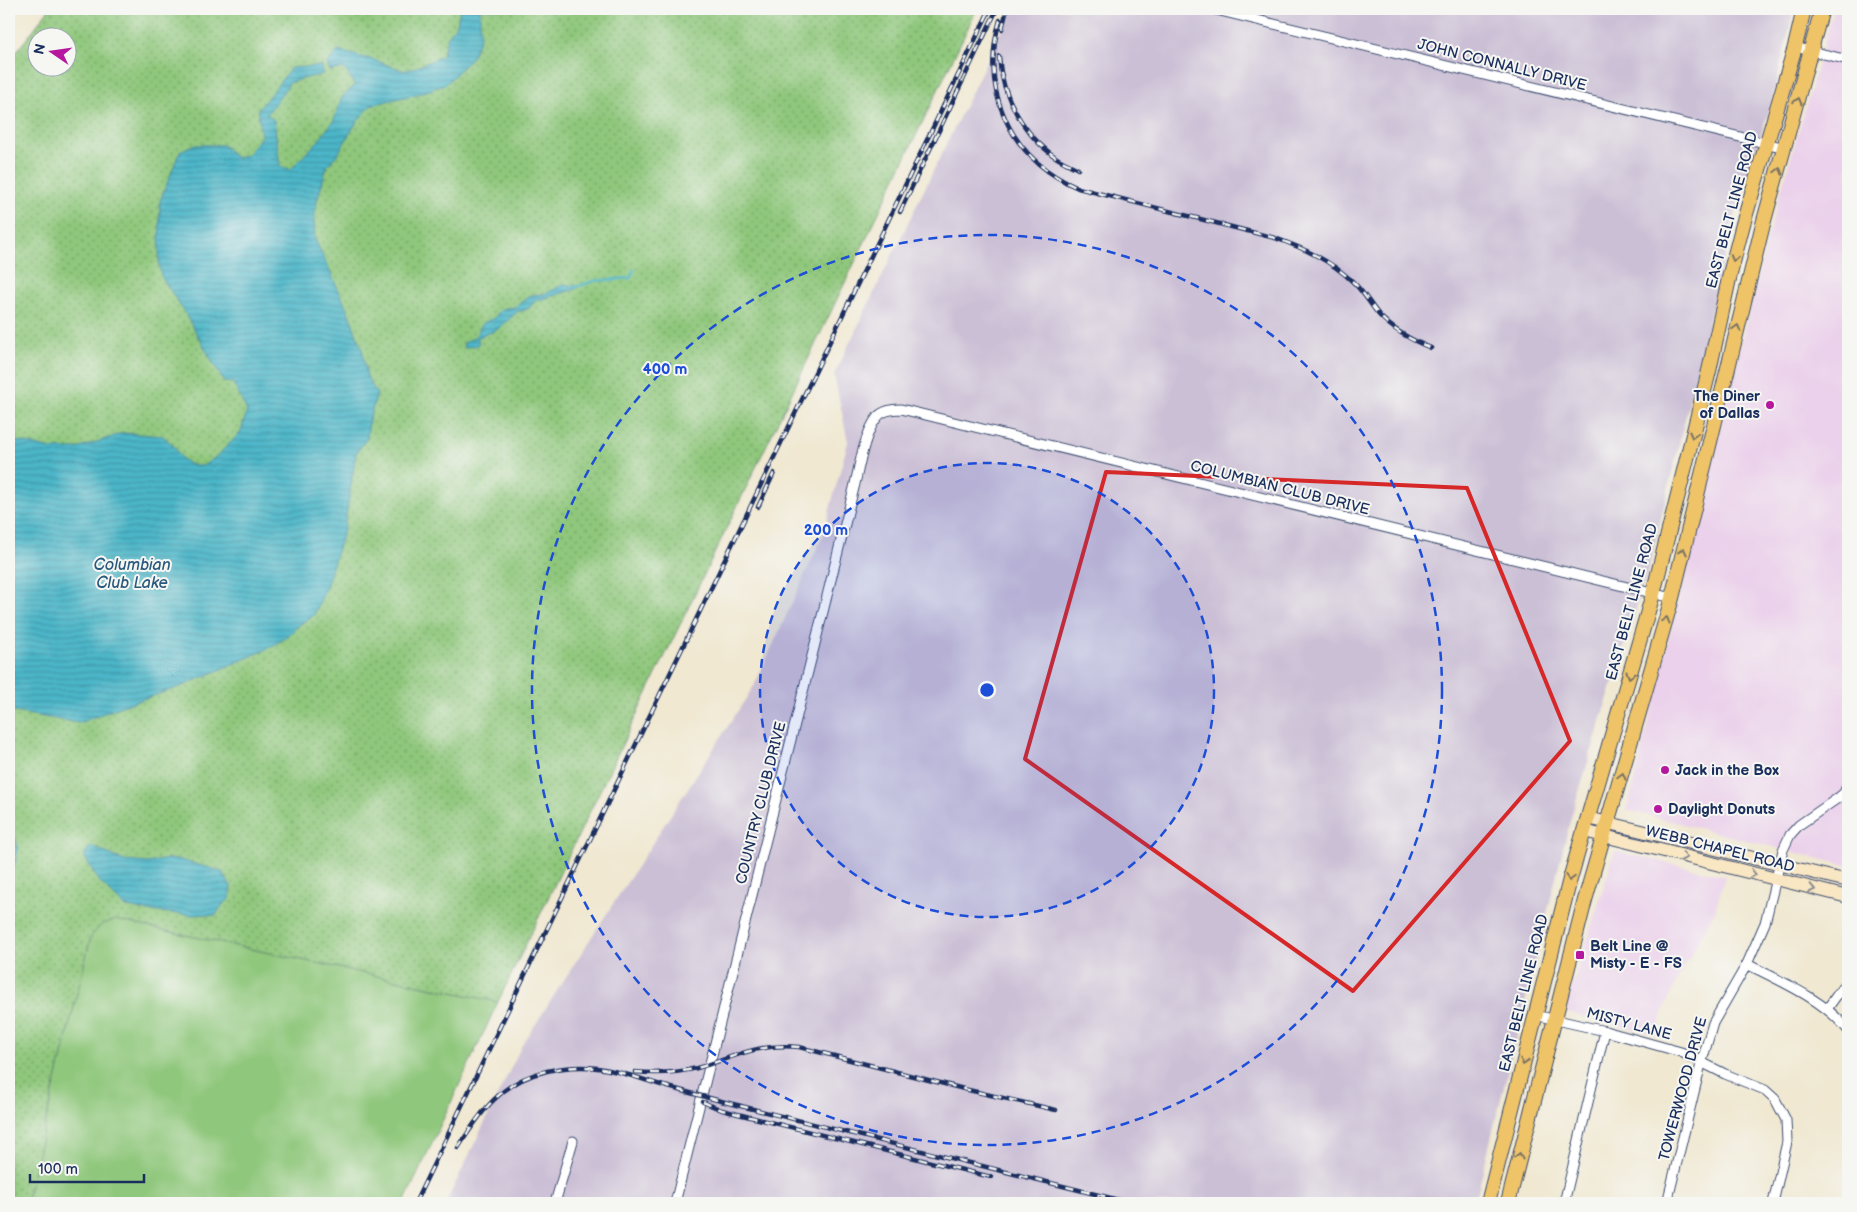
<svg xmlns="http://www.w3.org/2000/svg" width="1857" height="1212" font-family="'Balsamiq Sans',sans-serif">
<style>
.built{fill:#ebd1eb}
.industrial{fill:#cbbfd5}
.grass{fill:url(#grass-dots);stroke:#557b6c;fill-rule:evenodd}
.park{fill:#8fc77b;stroke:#557b6c}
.water{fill:url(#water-rules);stroke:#337293}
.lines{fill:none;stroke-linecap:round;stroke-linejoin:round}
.stream{stroke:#4bb6c8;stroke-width:2.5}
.minor-casing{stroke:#3b4b6f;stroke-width:11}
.secondary-casing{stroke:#3b4b6f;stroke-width:14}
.primary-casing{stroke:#3b4b6f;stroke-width:16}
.minor{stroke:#fff;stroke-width:9}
.secondary{stroke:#f9e7c3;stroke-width:12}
.primary{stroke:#efc469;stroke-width:14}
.rail-casing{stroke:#1b2f5e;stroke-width:4.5}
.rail{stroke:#f6f6f2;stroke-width:2.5;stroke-dasharray:8;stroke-linecap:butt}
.oneway{stroke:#7a7263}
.oneway2{stroke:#8a8b90}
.marked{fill:none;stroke:#d62828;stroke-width:4;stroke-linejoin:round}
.ring{fill:none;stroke:#1d4ed8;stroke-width:2.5;stroke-dasharray:9 6}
.poi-dot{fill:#b5179e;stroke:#f6f6f2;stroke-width:2}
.labels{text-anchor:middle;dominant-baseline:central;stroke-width:4;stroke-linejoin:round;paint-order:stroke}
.street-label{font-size:15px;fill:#1b2f5e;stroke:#f6f6f2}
.poi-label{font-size:15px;font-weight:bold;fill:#1b2f5e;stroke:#f6f6f2;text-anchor:start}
.water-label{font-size:16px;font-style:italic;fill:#29587e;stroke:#f6f6f2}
.centre{fill:#1d4ed8;stroke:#f6f6f2;stroke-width:2.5}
.ring-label{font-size:15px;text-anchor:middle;font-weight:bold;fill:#1d4ed8;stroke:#f6f6f2;stroke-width:4;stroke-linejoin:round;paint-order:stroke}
</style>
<defs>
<pattern id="grass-dots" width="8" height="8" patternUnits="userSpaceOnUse" patternTransform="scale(1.25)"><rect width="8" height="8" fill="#8fc77b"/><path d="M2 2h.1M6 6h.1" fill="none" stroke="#74a268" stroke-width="1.8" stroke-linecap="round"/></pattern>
<pattern id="water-rules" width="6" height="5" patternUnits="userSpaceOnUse" patternTransform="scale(1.25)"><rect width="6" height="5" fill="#4bb6c8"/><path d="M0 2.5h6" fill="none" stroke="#3e94a6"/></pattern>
</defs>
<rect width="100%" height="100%" fill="#f6f6f2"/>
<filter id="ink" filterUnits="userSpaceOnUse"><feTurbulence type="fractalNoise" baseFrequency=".02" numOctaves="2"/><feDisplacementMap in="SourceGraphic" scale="10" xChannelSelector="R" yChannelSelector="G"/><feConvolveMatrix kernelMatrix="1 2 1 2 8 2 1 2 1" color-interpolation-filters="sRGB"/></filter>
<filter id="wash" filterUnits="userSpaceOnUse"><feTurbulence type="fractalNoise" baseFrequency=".0096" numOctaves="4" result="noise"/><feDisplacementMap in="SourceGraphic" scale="20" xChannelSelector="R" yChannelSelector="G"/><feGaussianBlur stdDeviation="1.12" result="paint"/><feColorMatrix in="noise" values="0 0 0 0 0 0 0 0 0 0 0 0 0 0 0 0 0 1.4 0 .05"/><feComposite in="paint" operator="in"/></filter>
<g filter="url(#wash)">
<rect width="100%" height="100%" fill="#f0e8d1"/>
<!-- built -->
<g class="built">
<polygon points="1833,9 1848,9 1848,866 1627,810 1763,253 1825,40"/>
<polygon points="1615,851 1725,876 1715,911 1678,978 1664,1009 1657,1035 1564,1012"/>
</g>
<!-- industrial -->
<polygon class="industrial" points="1012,9 1794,9 1772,100 1733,222 1649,567 1571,817 1475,1203 446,1203 522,1045 754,686 823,535 848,442 834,375"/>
<!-- grass -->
<path class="grass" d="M49,9h928l-479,993 -383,-82 -24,17 -65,266h-17v-1141zM38,38h30v30h-30z"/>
<!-- park -->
<polygon class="park" points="115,920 498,1002 404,1203 26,1203 91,937 101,925"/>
<!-- water -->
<g class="water">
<polygon points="460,9 480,9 480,37 472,57 446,84 421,93 371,105 356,123 339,152 327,166 317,201 314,220 315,239 348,311 362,349 367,377 377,394 369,420 367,438 356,453 344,529 326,587 314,615 300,624 286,638 263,651 180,687 122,706 79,723 9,711 9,441 22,442 51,449 77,449 123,433 163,436 173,445 182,459 191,465 203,466 217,456 241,432 247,411 233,383 224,382 185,313 161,276 159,264 160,201 180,151 193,145 223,145 236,158 247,155 261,137 258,110 291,68 322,66 323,74 290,82 267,114 274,120 280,166 290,170 319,140 334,120 342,97 355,85 344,68 330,71 327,63 338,51 373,60 405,71 422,65 442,56 447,38 457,24"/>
<polygon points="565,284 572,286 576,285 576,289 535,301 528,309 517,312 498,329 477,338 479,342 477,345 464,348 464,343 475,337 483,323 494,318 502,309 515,307 531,295 544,294"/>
<path d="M9,835l5,2c7,8 2,30 -5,38z"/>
<path d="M91,846l33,15 24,2 20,-4 12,1 41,11 10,15 -1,13 -7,5 -7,11c-8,1 -14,-2 -22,0l-48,-4 -22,-5 -25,-25 -14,-23v-5z"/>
</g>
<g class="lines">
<!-- stream -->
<polyline class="stream" points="576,287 594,281 630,278 634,269"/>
</g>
</g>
<g filter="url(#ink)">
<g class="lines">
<!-- minor casing -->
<g class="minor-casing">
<g id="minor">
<polyline points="1212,9 1785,148"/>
<polyline points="1795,47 1848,60"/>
<path d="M1747,964c35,18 76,35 101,66"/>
<polyline points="1827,1009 1842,988 1848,983"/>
<polyline points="1535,1015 1605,1031 1681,1052 1725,1074 1765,1090 1775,1099 1786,1120 1787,1142 1773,1203"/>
<polyline points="555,1203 573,1141"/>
<path d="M675,1203l179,-715c5,-20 10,-53 22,-69 5,-8 16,-10 25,-10l771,189"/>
<polyline points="1564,1203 1605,1031"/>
<polyline points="1667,1203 1700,1068 1713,1023 1747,964 1765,923 1783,850 1790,835 1799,825 1838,798 1844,793 1848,784"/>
</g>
</g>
<!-- secondary casing -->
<g class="secondary-casing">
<g id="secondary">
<polyline points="1588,818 1848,881"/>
<polyline points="1584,831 1848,897"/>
</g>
</g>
<!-- primary casing -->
<g class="primary-casing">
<g id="primary">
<polyline points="1488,1203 1570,879 1653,594 1709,371 1730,274 1743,224 1795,47 1804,9"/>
<polyline points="1508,1203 1585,900 1672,598 1762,228 1822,9"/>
</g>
</g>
<!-- minor -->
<use href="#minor" class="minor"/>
<!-- secondary -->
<use href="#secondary" class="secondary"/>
<!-- primary -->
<use href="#primary" class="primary"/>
<!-- rail casing -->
<g class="rail-casing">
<g id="rail">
<path d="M1000,20c-21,71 10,139 78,168l197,50c28,10 55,22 77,43 11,10 18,23 27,34 15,16 32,25 52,33"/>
<polyline points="1002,29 1007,9"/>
<path d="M999,56c2,39 25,80 58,102 6,4 14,7 21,11"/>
<polyline points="900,212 997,9"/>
<polyline points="758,507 774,473"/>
<path d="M635,1072c21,2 42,1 62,-4 39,-11 59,-25 102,-21l165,42 92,21"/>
<polyline points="703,1102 722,1110 991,1177"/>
<path d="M458,1148c23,-37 44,-67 89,-77 49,-11 76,3 121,16 26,7 52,14 77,20 129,32 258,64 386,96"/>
<polyline points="415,1203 990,9"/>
</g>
</g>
<!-- rail -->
<use href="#rail" class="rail"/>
</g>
<!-- one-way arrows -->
<defs><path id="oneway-chevron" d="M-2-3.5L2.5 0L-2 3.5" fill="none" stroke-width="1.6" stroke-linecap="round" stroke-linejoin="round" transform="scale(1.25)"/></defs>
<g class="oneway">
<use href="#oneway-chevron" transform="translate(1798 101) rotate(-75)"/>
<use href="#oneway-chevron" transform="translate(1779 171) rotate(-74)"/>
<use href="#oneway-chevron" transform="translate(1734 258) rotate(105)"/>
<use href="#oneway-chevron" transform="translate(1737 328) rotate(-75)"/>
<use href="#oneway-chevron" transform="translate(1693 435) rotate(104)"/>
<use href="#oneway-chevron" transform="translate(1683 551) rotate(-76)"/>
<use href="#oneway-chevron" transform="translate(1666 620) rotate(-74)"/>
<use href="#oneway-chevron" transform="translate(1630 675) rotate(106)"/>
<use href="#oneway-chevron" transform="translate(1622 776) rotate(-74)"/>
<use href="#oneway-chevron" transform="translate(1570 878) rotate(105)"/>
<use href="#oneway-chevron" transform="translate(1524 1062) rotate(104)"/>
<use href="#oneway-chevron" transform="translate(1519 1156) rotate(-76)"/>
</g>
<g class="oneway2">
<use href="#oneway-chevron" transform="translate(1684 857) rotate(14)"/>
<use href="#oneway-chevron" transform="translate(1753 874) rotate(14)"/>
<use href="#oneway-chevron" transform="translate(1812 889) rotate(13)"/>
</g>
</g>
<!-- marked area -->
<path class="marked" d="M1106,472l361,16 103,253 -217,250 -328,-232z"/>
<!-- distance rings -->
<circle cx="987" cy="690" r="227" fill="#1d4ed8" fill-opacity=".12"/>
<g class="ring">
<circle cx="987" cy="690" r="227"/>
<circle cx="987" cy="690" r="455"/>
</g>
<!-- markers -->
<g class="poi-dot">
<circle cx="1770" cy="405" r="5"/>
<circle cx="1665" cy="770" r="5"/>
<circle cx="1658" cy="809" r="5"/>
<rect x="1575" y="950" width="10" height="10" rx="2.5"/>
</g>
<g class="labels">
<!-- street labels -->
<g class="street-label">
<text transform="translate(1502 65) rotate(14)">JOHN CONNALLY DRIVE</text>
<text transform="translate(1732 210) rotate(-75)">EAST BELT LINE ROAD</text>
<text transform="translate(1280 488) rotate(14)">COLUMBIAN CLUB DRIVE</text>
<text transform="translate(1632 602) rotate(-75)">EAST BELT LINE ROAD</text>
<text transform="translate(761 803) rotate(-76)">COUNTRY CLUB DRIVE</text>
<text transform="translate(1720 849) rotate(14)">WEBB CHAPEL ROAD</text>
<text transform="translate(1524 993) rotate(-76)">EAST BELT LINE ROAD</text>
<text transform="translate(1629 1024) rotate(15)">MISTY LANE</text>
<text transform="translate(1683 1089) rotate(-75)">TOWERWOOD DRIVE</text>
</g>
<!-- poi labels -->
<g class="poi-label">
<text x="1760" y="396" text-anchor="end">The Diner<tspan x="1760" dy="17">of Dallas</tspan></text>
<text x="1675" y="770">Jack in the Box</text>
<text x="1668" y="809">Daylight Donuts</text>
<text x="1590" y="946">Belt Line @<tspan x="1590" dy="17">Misty - E - FS</tspan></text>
</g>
<!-- water labels -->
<g class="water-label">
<text x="132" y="565">Columbian<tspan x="132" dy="18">Club Lake</tspan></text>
</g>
</g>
<circle cx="987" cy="690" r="8" class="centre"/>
<g class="ring-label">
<text x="665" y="374">400 m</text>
<text x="826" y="535">200 m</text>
</g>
<!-- margin -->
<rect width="1857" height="1212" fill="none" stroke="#f6f6f2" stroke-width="30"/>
<!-- north arrow -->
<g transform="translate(52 52) rotate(283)"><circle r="24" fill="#f6f6f2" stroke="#9ea6b7"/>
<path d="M0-4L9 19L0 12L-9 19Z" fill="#b5179e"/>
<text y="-8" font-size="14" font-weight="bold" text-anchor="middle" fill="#1b2f5e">N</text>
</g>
<!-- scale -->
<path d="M30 1174v8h114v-8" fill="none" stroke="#1b2f5e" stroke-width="2.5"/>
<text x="38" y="1174" font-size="15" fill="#1b2f5e" stroke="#f6f6f2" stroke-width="4" paint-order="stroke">100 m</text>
</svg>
